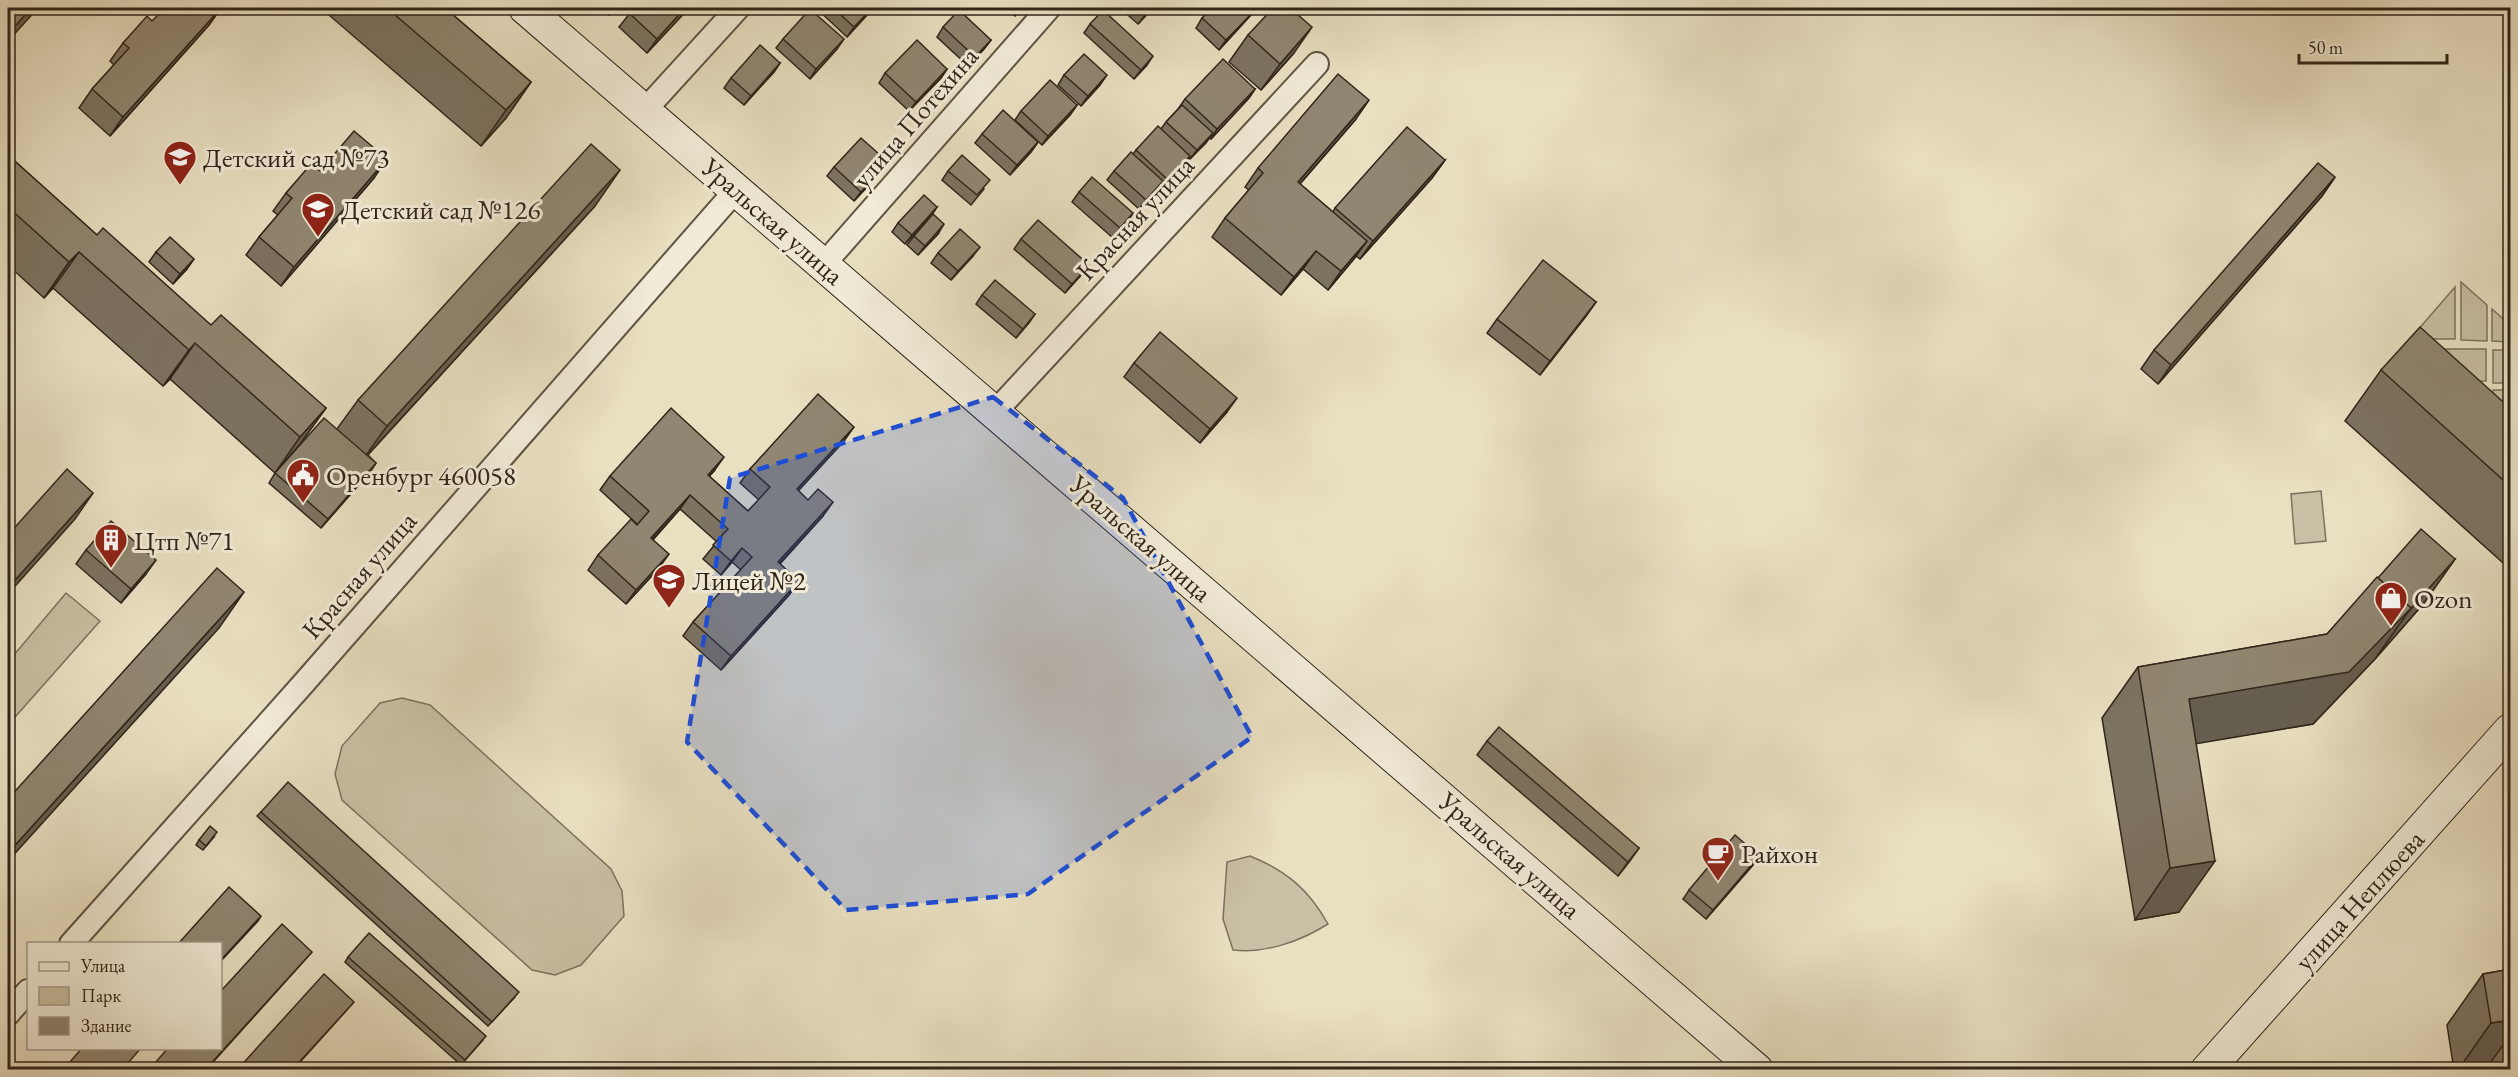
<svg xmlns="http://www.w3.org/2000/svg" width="2518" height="1077" font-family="'EB Garamond',serif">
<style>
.green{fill:#c9c0a5;stroke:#7c725f;stroke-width:1.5}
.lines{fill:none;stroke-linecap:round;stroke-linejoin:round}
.street-casing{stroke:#5e5443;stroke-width:26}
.secondary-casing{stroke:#2f2519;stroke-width:34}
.street{stroke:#f1ebd7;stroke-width:22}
.secondary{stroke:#f1ebd7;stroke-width:32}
.wall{fill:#7c7361;stroke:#2f2519;stroke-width:1.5}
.shaded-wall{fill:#655e4f;stroke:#2f2519;stroke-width:1.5}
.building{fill:#908671;stroke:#2f2519;stroke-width:1.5}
.marked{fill:#1d4ed8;fill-opacity:0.2;stroke:#1d4ed8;stroke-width:4.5;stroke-dasharray:12 8;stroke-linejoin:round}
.labels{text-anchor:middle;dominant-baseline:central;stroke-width:6;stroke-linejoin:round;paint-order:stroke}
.street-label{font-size:27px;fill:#2f2519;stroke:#f1ebd7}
.poi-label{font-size:27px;fill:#2f2519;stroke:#f1ebd7;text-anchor:start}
</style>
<rect width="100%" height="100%" fill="#e9e0c2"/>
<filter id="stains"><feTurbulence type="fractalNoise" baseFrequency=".00333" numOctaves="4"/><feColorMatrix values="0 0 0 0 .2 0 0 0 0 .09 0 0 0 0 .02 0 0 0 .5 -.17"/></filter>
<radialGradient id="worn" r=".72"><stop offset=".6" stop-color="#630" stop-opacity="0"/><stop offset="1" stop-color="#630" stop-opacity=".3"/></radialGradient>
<!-- green -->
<g class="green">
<polygon points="2461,282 2487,305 2487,341 2461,340"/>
<polygon points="2455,287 2455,339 2410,339"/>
<polygon points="2492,309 2510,325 2510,342 2492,341"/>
<polygon points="2432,349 2486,349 2486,381 2451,382"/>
<rect x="2493" y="350" width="17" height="33"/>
<polygon points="2493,390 2510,390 2510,436 2492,420"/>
<polygon points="2321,491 2326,541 2295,544 2291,494"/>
<polygon points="66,593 100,621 8,725 8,662"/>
<polygon points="402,698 430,705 611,869 622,891 624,916 581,965 555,975 532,970 342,800 335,774 342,746 380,703"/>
<path d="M1250,856c37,15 59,34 78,68 -27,17 -63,30 -95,26l-10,-31 4,-57z"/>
</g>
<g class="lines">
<!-- street casing -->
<g class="street-casing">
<g id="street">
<polyline points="645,110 738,8"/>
<polyline points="824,264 1049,8"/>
<polyline points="995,412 1317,64"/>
<polyline points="71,944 303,684 737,189"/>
<polyline points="8,1014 28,991"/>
</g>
</g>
<!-- secondary casing -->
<g class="secondary-casing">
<g id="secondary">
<polyline points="525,8 1757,1070"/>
<polyline points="2207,1070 2510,730"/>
</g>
</g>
<!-- street -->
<use href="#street" class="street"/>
<!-- secondary -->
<use href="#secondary" class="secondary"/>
</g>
<!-- wall -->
<g class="wall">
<polygon points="221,8 209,25 110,136 79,108 92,89 114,65 110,61 123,43 152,21"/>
<polygon points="322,8 445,8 531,82 506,118 481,146 322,9"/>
<polygon points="600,8 616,8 609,15"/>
<polygon points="634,8 689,8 647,53 619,27"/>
<polygon points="816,8 873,8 847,37"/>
<polygon points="1005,8 1023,8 1015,16"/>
<polygon points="1120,8 1153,8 1138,24"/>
<polygon points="1257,8 1250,16 1219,50 1196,28 1202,18"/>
<polygon points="1090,24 1147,65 1134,79 1084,33"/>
<polygon points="943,27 991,40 984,49 968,66 937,37"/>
<polygon points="1248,35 1294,53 1261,90 1229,62"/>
<polygon points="783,39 837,49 810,79 776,48"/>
<polygon points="780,63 774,72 744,105 724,88 731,78"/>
<polygon points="947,69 941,78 909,111 879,83 885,73"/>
<polygon points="1064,75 1100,85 1081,106 1058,85"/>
<polygon points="1255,89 1249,98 1211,139 1209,138 1190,159 1189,158 1184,165 1161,189 1159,187 1139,209 1107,180 1114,171 1133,154 1136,150 1161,129 1166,122 1178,109 1185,99"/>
<polygon points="1077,105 1070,115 1042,145 1015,120 1021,111"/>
<polygon points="1356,119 1300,184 1333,212 1335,208 1445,160 1432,178 1360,259 1356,256 1328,290 1303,269 1281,295 1212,237 1225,218 1249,190 1245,187 1258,168"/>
<polygon points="982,134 1038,142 1031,152 1010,175 975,143"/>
<polygon points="8,155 97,235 211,325 326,408 300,444 275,473 170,379 163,386 53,288 44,298 8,265"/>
<polygon points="888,162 881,172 854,201 827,176 834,167"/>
<polygon points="320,171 374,178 281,286 246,255 259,237 278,215 273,211 286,193"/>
<polygon points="948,171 984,189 971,205 942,180"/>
<polygon points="2335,177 2322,196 2158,384 2141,369 2154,350"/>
<polygon points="1079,192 1133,213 1127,222 1113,238 1072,202"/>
<polygon points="595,206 368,455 376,463 370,472 321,528 269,483 275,473 337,429 358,400"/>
<polygon points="937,207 931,216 905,244 892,232 898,223"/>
<polygon points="938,234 918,255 907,245 914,236"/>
<polygon points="1021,239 1089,265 1082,274 1065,293 1014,249"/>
<polygon points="2511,240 2511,258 2503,251"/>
<polygon points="156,252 187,269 173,284 149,262"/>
<polygon points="938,253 973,256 951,280 931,263"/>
<polygon points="982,295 1035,314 1016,338 976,304"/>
<polygon points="1596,302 1586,316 1540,375 1487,333 1497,319"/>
<polygon points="1134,363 1227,412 1200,443 1124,377"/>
<polygon points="2381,370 2511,409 2511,570 2345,421"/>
<polygon points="844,441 798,491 823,516 780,564 799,581 789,595 721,670 683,636 693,622 741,570 732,562 721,575 703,559 717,542 680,509 653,540 659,568 626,604 588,570 598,555 637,524 600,490 610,476 714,471 709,476 748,511 759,500 740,483 750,469"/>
<polygon points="86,550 146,574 121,603 76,564"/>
<polygon points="2455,559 2424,603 2375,659 2313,724 2196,743 2179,912 2135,920 2102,718 2138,667 2327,634 2378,578"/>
<polygon points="1487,741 1639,848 1629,862 1618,876 1477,755"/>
<polygon points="261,812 515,997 488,1026 257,816"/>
<polygon points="214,837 203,850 196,845 199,840"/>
<polygon points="1753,865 1706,919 1683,899 1689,890"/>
<polygon points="348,957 483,1040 461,1065 345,962"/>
<polygon points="2511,969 2511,1070 2454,1070 2447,1025 2483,974"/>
</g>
<!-- shaded-wall -->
<g class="shaded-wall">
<polygon points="31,8 38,8 8,41 8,34"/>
<polygon points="221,8 209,25 110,136 123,117"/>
<polygon points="685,8 689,8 647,53 657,39"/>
<polygon points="872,8 873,8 870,12 847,37 854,27"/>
<polygon points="1151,8 1153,8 1138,24 1145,15"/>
<polygon points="1257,8 1250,16 1219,50 1226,40"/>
<polygon points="1312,27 1294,53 1261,90 1280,64"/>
<polygon points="844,39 837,49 810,79 816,69"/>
<polygon points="991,40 984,49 968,66 975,57"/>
<polygon points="1153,56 1147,65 1134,79 1141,70"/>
<polygon points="780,63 774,72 744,105 751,96"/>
<polygon points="947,69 941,78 909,111 916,102"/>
<polygon points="1107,75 1100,85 1081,106 1088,96"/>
<polygon points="531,82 506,118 481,146 506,110"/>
<polygon points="1255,89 1249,98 1211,139 1217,129"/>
<polygon points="1369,100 1356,119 1285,201 1298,182"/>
<polygon points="1077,105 1070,115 1042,145 1048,136"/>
<polygon points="1213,133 1206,143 1190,159 1197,150"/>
<polygon points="1038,142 1031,152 1010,175 1017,165"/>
<polygon points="1190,156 1184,165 1161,189 1168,180"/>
<polygon points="387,159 374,178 281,286 294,267"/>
<polygon points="1445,160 1432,178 1360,259 1373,241"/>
<polygon points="888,162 881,172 854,201 861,192"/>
<polygon points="620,170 595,206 361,462 387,426"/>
<polygon points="2335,177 2322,196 2158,384 2171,365"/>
<polygon points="1163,181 1157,190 1139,209 1146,200"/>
<polygon points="937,207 931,216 905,244 912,235"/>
<polygon points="1133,213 1127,222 1113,238 1120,228"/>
<polygon points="944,224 938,234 918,255 925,246"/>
<polygon points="1367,241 1354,259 1328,290 1341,271"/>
<polygon points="980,247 973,256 951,280 958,271"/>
<polygon points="1316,251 1303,269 1281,295 1294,277"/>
<polygon points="79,252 53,288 44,298 69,262"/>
<polygon points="194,259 187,269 173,284 180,274"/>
<polygon points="1089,265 1082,274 1065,293 1072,284"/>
<polygon points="1596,302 1586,316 1540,375 1550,361"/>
<polygon points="1035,314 1029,323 1016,338 1023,329"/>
<polygon points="195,343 170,379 163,386 189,350"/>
<polygon points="1237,398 1227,412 1200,443 1210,429"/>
<polygon points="326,408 300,444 275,473 300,437"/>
<polygon points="854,427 844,441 787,503 797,489"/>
<polygon points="724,457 714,471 698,489 708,475"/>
<polygon points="376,463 370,472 321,528 328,519"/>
<polygon points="93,493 75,519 8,594 8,588"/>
<polygon points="690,495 680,509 641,552 651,538"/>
<polygon points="833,502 823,516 768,576 778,562"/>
<polygon points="742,548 732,562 721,575 731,561"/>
<polygon points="669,554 659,568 626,604 636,590"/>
<polygon points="2455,559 2424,603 2375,659 2406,614"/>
<polygon points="156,560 146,574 121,603 131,589"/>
<polygon points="799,581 789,595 721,670 731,656"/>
<polygon points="244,592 219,628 8,861 8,853"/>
<polygon points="2411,608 2375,659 2313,724 2153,751 2189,699"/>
<polygon points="1639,848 1629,862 1618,876 1628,862"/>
<polygon points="1759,856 1753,865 1706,919 1713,910"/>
<polygon points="2215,861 2179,912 2135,920 2170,868"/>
<polygon points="261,916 258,921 220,962 220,961"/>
<polygon points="312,952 206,1070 205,1070"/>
<polygon points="354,1002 293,1070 292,1070"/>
<polygon points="2511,1020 2511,1034 2486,1069 2458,1070 2491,1023"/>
</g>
<!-- building -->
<g class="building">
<polygon points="8,8 31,8 8,34"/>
<polygon points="165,8 221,8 123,117 92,89 129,48 123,43 147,16 152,21"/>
<polygon points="387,8 445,8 531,82 506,110"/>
<polygon points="634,8 685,8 657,39 629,13"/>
<polygon points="833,8 872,8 854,27"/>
<polygon points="1137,8 1151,8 1145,15"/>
<polygon points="1212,8 1257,8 1226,40 1202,18"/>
<polygon points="1273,8 1290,8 1312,27 1280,64 1248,35"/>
<polygon points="810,9 844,39 816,69 783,39"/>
<polygon points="959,10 991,40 975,57 943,27"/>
<polygon points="1103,10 1153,56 1141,70 1090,24"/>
<polygon points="917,40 947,69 916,102 885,73"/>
<polygon points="760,45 780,63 751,96 731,78"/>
<polygon points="1084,54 1107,75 1088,96 1064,75"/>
<polygon points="1223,59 1255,89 1217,129 1185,99"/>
<polygon points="1338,74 1369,100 1298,182 1367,241 1341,271 1316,251 1294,277 1225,218 1263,173 1258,168"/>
<polygon points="1050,80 1077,105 1048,136 1021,111"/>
<polygon points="1182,105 1213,133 1197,150 1166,122"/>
<polygon points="1003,110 1038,142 1017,165 982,134"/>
<polygon points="1158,126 1190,156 1168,180 1136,150"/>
<polygon points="1407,127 1445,160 1373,241 1335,208"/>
<polygon points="354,131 387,159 294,267 259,237 292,198 286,193 311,164 320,171"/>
<polygon points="861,138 888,162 861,192 834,167"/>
<polygon points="591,144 620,170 387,426 358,400"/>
<polygon points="1131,152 1163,181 1146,200 1114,171"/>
<polygon points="8,155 97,235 103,228 211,325 221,315 326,408 300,437 195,343 189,350 79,252 69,262 8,207"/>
<polygon points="962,155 990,180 977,195 948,171"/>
<polygon points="2318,163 2335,177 2171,365 2154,350"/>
<polygon points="1092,177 1133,213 1120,228 1079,192"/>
<polygon points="924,195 937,207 912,235 898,223"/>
<polygon points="933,214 944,224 925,246 914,236"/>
<polygon points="1038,220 1089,265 1072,284 1021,239"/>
<polygon points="960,229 980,247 958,271 938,253"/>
<polygon points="170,237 194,259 180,274 156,252"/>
<polygon points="1543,260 1596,302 1550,361 1497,319"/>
<polygon points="995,280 1035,314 1023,329 982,295"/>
<polygon points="2420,327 2511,409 2511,487 2381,370"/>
<polygon points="1160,332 1237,398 1210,429 1134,363"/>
<polygon points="818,394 854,427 797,489 808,500 818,489 833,502 778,562 799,581 731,656 693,622 752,557 742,548 731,561 713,545 728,529 690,495 651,538 669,554 636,590 598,555 631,519 637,525 649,511 610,476 671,408 724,457 708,475 748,511 770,487 750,469"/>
<polygon points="324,418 376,463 328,519 275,473"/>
<polygon points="67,469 93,493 8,588 8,535"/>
<polygon points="111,521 156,560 131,589 86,550"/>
<polygon points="2421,529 2455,559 2406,614 2411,608 2378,578"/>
<polygon points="217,568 244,592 8,853 8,799"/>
<polygon points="2377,577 2411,608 2349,672 2189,699 2215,861 2170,868 2138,667 2327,634"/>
<polygon points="1499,727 1639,848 1628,862 1487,741"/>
<polygon points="288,782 519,992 492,1022 261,812"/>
<polygon points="210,826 217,832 206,846 199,840"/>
<polygon points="1735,835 1759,856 1713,910 1689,890"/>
<polygon points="229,887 261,916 220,961 220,944 178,944"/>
<polygon points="282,924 312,952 205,1070 149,1070 168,1048 220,1048 220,992"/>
<polygon points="369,933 486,1036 465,1060 348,957"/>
<polygon points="2511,969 2511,1020 2491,1023 2483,974"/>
<polygon points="324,974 354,1002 292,1070 237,1070"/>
<polygon points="82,1048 141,1048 122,1070 63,1070"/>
</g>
<!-- marked area -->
<path class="marked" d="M993,397l130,101 129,239 -224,157 -182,16 -159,-168 43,-264z"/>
<!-- icons -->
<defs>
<g id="school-pin" transform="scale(1.725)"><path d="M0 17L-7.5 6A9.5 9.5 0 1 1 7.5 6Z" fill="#8f2418" stroke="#f1ebd7"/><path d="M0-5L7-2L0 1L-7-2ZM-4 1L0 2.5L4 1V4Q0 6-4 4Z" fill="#fff"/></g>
<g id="civic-pin" transform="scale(1.725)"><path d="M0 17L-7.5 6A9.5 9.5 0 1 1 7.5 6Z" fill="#8f2418" stroke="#f1ebd7"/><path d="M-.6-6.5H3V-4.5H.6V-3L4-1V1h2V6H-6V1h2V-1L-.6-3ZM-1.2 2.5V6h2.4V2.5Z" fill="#fff"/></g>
<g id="building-pin" transform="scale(1.725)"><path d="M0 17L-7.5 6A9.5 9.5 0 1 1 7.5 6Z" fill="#8f2418" stroke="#f1ebd7"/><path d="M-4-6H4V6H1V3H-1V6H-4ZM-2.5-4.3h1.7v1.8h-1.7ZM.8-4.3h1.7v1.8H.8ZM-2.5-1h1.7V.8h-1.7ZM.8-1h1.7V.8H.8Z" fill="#fff"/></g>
<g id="shop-pin" transform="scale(1.725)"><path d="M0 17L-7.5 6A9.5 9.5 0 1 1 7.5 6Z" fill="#8f2418" stroke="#f1ebd7"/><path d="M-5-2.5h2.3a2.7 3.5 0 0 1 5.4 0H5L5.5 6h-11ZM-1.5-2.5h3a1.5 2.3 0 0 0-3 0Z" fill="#fff"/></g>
<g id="cafe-pin" transform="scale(1.725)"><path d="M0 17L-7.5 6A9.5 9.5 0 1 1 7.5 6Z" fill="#8f2418" stroke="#f1ebd7"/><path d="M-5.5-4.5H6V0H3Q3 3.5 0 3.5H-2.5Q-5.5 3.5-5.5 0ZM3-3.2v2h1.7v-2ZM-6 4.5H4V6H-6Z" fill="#fff"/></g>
</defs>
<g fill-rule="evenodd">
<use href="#school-pin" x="180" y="157"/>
<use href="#school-pin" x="318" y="209"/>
<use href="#civic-pin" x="303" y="475"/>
<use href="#building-pin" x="111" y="540"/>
<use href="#school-pin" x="669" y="580"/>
<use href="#shop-pin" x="2391" y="598"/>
<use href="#cafe-pin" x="1718" y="853"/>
</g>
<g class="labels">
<!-- street labels -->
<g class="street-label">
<text transform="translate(915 117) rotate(-49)">улица Потехина</text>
<text transform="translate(1135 218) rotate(-47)">Красная улица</text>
<text transform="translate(773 221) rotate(41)">Уральская улица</text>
<text transform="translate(1141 538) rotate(41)">Уральская улица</text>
<text transform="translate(359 575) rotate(-49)">Красная улица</text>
<text transform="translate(1510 855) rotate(41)">Уральская улица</text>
<text transform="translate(2359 900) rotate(-48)">улица Неплюева</text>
</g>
<!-- poi labels -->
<g class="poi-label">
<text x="203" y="157">Детский сад №73</text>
<text x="341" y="209">Детский сад №126</text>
<text x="326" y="475">Оренбург 460058</text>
<text x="134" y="540">Цтп №71</text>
<text x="692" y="580">Лицей №2</text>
<text x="2414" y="598">Ozon</text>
<text x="1741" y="853">Райхон</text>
</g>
</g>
<!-- margin -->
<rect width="2518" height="1077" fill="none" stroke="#e9e0c2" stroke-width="30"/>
<rect x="9" y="9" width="2500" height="1059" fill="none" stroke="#2f2519" stroke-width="3"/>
<rect x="15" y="15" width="2488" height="1047" fill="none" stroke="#2f2519" stroke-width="1.5"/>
<!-- legend -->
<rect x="27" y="942" width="195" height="108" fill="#f1ebd7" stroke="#a39c8b" stroke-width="1.5"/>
<rect x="39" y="962" width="30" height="9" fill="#f1ebd7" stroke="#a39c8b" stroke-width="1.5"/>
<text x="81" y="972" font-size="18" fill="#2f2519">Улица</text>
<rect x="39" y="987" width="30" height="18" fill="#c9c0a5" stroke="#a39c8b" stroke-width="1.5"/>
<text x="81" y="1002" font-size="18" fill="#2f2519">Парк</text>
<rect x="39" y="1017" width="30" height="18" fill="#908671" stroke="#a39c8b" stroke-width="1.5"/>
<text x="81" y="1032" font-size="18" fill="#2f2519">Здание</text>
<!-- scale -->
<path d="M2299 54v9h148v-9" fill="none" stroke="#2f2519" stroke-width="3"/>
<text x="2308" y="54" font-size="18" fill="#2f2519" stroke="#f1ebd7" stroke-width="4.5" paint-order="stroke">50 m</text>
<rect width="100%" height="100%" filter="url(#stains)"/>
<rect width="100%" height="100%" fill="url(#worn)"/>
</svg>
